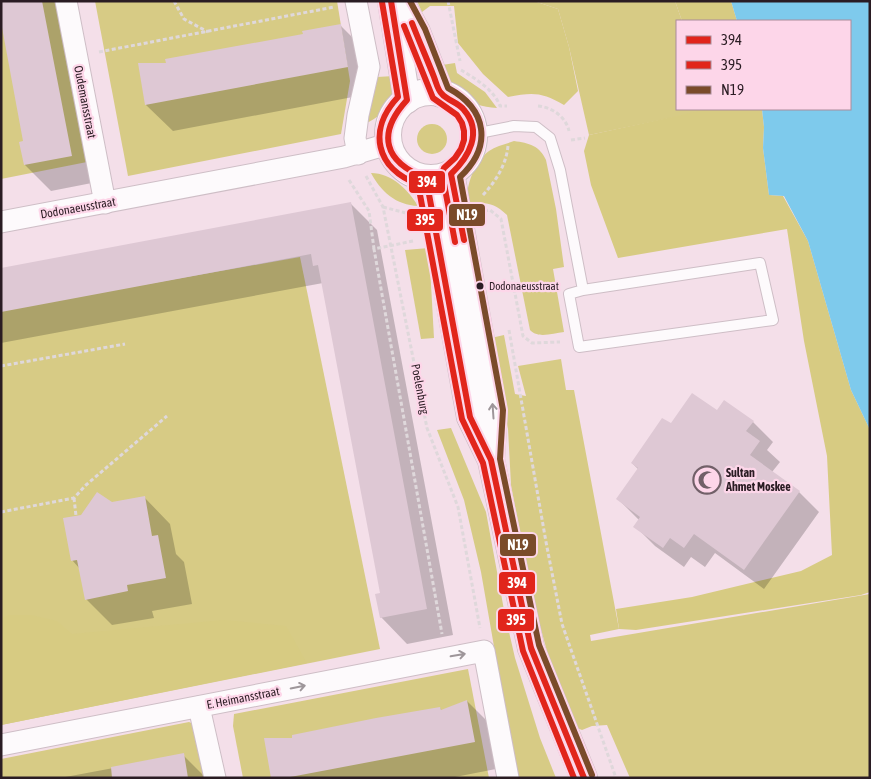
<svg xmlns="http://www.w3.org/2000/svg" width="871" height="779" font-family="'Asap Condensed',sans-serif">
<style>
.green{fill:#d7cb85}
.forest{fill:#d7cb82}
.water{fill:#7ecaec}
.shadow{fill:#0003}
.building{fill:#dec8d4}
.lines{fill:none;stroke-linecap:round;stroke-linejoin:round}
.service-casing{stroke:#cebec6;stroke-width:12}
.minor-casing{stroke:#cebec6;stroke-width:23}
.tertiary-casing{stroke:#cebec6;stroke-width:28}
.path{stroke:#dfd8db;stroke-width:3;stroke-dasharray:4 2.5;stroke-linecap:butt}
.service{stroke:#fdfafc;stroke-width:10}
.minor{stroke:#fdfafc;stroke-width:21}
.tertiary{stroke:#fdfafc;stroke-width:26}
.bus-1-casing{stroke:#fdd6e9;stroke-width:10}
.bus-2-casing{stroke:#fdd6e9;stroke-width:10}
.bus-3-casing{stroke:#fdd6e9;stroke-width:10}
.bus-1{stroke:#e1251b;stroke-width:6}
.bus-2{stroke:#e1251b;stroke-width:6}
.bus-3{stroke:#7a4b2a;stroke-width:6}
.oneway{stroke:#9e969a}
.bus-dot{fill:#2a1c23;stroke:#fdd6e9;stroke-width:2}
.labels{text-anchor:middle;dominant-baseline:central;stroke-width:4.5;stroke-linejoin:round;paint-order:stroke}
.bus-label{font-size:11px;fill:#2a1c23;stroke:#fdd6e9;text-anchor:start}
.street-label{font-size:12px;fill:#2a1c23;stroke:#fdd6e9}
.poi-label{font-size:12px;font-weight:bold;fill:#2a1c23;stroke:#fdd6e9;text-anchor:start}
.line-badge{stroke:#fdd6e9;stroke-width:2}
.badge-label{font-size:14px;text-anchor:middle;font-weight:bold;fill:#fff}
</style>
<rect width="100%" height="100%" fill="#f4dfe9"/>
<!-- green -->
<g class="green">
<polygon points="1,1 55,1 87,162 1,179"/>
<polygon points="95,1 337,1 350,81 341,134 128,176"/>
<polygon points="534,1 675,1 682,21 677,21 677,109 709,110 589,135 569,47 558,9"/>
<path d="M455,63l2,10 28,19 12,16c-30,-2 -44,-15 -55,-43z"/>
<path d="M394,76c0,6 1,13 -1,20 -3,10 -17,25 -28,27 4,-16 11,-29 12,-46z"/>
<circle cx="432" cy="139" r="15"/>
<path d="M514,141c15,2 26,5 32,19l10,49 8,58 -11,2 11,63c-11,1 -26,7 -34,-2l-23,-115c-15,-14 -21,-12 -41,-11 1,-19 7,-41 23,-53 7,-5 17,-7 25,-10z"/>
<path d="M371,173c21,0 37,17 47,33 -22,-1 -37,-14 -47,-33z"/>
<polygon points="429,248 434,338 421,339 405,250"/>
<polygon points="300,257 380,649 1,725 1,310"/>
<polygon points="504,335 515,394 526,396 518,366 561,359 566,390 574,390 619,629 590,635 591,641 870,594 870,778 630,778 607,725 592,726 582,730 570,725 553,673 539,622 518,522 511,485 508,429 491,338"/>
<polygon points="451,428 486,512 504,610 515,658 540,738 556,778 517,778 481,572 464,500 437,430"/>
<polygon points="468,669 489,778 243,778 233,726 234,714"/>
<polygon points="189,722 196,725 206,778 1,778 1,759"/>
</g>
<!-- forest -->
<g class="forest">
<path d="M417,1h117l24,8 11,38 9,44 -14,14c-22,-13 -31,-13 -56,-8l-25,-23 -25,-31 -4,-37h-24l-8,6z"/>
<polygon points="675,1 731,1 737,21 682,21"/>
<polygon points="709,109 762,109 764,127 763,148 769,195 783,196 808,241 851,390 870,430 870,592 861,595 636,630 619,629 616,609 692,597 801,571 832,555 827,456 804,341 787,229 618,258 591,185 584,151 589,135"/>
<polygon points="9,615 31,615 57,621 72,634 224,620 286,626 307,663 1,725 1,619"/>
</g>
<!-- water -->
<polygon class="water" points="731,1 870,1 870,430 851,390 808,241 784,196 769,195 763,148 764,127 762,109 850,109 850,21 737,21"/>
<!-- shadow -->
<g class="shadow">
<polygon points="1,1 63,1 97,182 51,191 25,165 25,142"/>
<polygon points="340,25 367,52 374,93 173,131 146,105 168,64 305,35"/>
<polygon points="351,204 377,230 453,635 407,644 381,617 381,594 323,283 1,343 1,269"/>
<polygon points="717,412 753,422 773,442 767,450 780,462 772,472 799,492 819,512 764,589 715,553 705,567 691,557 684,567 655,546 635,526 639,520 618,499 639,470 632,463 671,425"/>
<polygon points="144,497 170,524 176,554 184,562 192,604 152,611 154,618 112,625 86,599 80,569 72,560 82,516 112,503"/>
<polygon points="467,701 493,727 501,768 450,778 272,778 294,739 440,708 442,711"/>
<polygon points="183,755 206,778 60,778"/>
</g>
<!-- building -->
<g class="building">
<polygon points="1,1 42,1 72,156 24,165 19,142 23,141 1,22"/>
<polygon points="341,24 348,67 145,105 138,63 166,63 165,59 303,34 302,31"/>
<polygon points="351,202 427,609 380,618 375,594 380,593 318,265 313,266 311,254 1,312 1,268"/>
<polygon points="692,393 717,410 724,400 754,421 746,431 760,441 750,455 800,491 744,570 694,534 684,548 670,538 663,548 633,527 640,517 616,499 638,468 631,463 662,418 671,423"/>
<polygon points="97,492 112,502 145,496 152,536 158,535 166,578 127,585 128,591 85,600 77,560 71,561 63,518 81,515"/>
<polygon points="467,700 475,742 285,778 271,778 264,738 292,738 292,735 376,718 440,707 441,710"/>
<polygon points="184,753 188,778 112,778 111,767"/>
</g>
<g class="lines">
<!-- service casing -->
<g class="service-casing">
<polyline id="service" points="474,134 514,126 536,127 550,138 560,170 583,290 569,294 579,347 773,320 760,263 583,290"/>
</g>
<!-- minor casing -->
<g class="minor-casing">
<g id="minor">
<polyline points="66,1 105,203"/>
<polyline points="356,1 369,67 358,115 355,138 358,154"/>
<polyline points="1,222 344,157 388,144"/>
<polyline points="199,707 215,778"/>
<polyline points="1,745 484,651 508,778"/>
</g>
</g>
<!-- tertiary casing -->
<g class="tertiary-casing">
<g id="tertiary">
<polyline points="391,1 407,100"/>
<polyline points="400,1 417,32 441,94"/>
<circle cx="431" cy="135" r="43"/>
<polyline points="451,174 494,412 491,459"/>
<polyline points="426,178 438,238 470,417 491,460 531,648 584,778"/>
</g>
</g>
<!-- path -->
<g class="path">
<polyline points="174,1 184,19 208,32"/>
<polyline points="448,1 460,61"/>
<polyline points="99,52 334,7"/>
<path d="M461,70c15,9 33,20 39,36h7"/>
<path d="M538,106c14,1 28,11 31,25"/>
<polyline points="571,140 585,138"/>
<polyline points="366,176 383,207 427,428 458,507 480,628"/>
<polyline points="349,180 369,211 374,249"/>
<path d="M483,195c13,-14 23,-30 25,-49"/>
<polyline points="383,207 406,213"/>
<polyline points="484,211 490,210 501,219 523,336 532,343 560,342"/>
<polyline points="413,241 374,249 442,634"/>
<polyline points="509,330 546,542 562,624 616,778"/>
<polyline points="1,366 125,344"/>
<polyline points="74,498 76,516"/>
<polyline points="1,512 74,498 86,485 167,416"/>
</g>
<!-- service -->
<use href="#service" class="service"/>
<!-- minor -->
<use href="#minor" class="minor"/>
<!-- tertiary -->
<use href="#tertiary" class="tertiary"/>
<!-- bus-1 casing -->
<g class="bus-1-casing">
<g id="bus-1">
<path d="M391,1l16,99c-31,34 -23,62 19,78l44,239 21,43 40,188 53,130"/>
<path d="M412,23c7,18 15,36 22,54 2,5 4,14 8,17 6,7 16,8 22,16 19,22 5,47 -13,64l13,66"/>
</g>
</g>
<!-- bus-2 casing -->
<g class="bus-2-casing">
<g id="bus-2">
<path d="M382,2l16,95c-31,33 -22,72 20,87l44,235 21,44 40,188 51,127"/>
<polyline points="404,26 433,98 457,115 462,123 464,131 464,140 461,149 455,158 444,168 442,173 455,242"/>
</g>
</g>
<!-- bus-3 casing -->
<g class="bus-3-casing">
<path id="bus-3" d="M410,1l15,28 23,59c39,21 45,58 12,89l43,233 -3,49 39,186 53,130"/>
</g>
<!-- bus-1 -->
<use href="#bus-1" class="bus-1"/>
<!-- bus-2 -->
<use href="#bus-2" class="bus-2"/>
<!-- bus-3 -->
<use href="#bus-3" class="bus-3"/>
</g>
<!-- one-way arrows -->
<defs><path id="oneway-shaft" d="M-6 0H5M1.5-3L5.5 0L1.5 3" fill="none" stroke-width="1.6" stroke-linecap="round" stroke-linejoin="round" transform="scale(1.25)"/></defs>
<g class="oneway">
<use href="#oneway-shaft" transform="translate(493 411) rotate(-94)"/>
<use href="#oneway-shaft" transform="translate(458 655) rotate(-10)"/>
<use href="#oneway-shaft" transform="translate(298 687) rotate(-11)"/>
</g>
<!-- icons -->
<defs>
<g id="mosque-ring" transform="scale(1.4375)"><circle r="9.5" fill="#fdd6e9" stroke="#716068" stroke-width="1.5"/><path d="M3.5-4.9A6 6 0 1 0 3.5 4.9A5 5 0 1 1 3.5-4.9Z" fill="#716068"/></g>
</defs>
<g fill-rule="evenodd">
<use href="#mosque-ring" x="707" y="480"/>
</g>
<!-- markers -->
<circle class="bus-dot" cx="480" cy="286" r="4.5"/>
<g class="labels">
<!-- bus labels -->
<g class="bus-label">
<text x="489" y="286">Dodonaeusstraat</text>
</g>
<!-- street labels -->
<g class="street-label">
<text transform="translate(85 102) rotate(79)">Oudemansstraat</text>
<text transform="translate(78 208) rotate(-10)">Dodonaeusstraat</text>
<text transform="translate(420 389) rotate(79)">Poelenburg</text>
<text transform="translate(243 698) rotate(-11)">E. Heimansstraat</text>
</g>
<!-- poi labels -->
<g class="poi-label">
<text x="726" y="473">Sultan<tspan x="726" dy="14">Ahmet Moskee</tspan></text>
</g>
</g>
<g class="line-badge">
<rect x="408" y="170" width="38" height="24" rx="5" fill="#e1251b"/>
<rect x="448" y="203" width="38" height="24" rx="5" fill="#7a4b2a"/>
<rect x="406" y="208" width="38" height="24" rx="5" fill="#e1251b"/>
<rect x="499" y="533" width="38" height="24" rx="5" fill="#7a4b2a"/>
<rect x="498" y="571" width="38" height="24" rx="5" fill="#e1251b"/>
<rect x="497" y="608" width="38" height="24" rx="5" fill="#e1251b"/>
</g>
<g class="badge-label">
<text x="427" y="187">394</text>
<text x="467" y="220">N19</text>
<text x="425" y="225">395</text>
<text x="518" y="550">N19</text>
<text x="517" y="588">394</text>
<text x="516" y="625">395</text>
</g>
<!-- border -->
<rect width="871" height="779" fill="none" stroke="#2a1c23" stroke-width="5"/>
<!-- legend -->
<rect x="676" y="20" width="175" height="90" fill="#fdd6e9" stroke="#a98c9a"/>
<rect x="686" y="36" width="25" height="8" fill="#e1251b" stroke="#a98c9a"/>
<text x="721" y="45" font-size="15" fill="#2a1c23">394</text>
<rect x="686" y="61" width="25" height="8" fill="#e1251b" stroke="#a98c9a"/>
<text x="721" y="70" font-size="15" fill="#2a1c23">395</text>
<rect x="686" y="86" width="25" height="8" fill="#7a4b2a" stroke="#a98c9a"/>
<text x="721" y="95" font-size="15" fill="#2a1c23">N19</text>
</svg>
